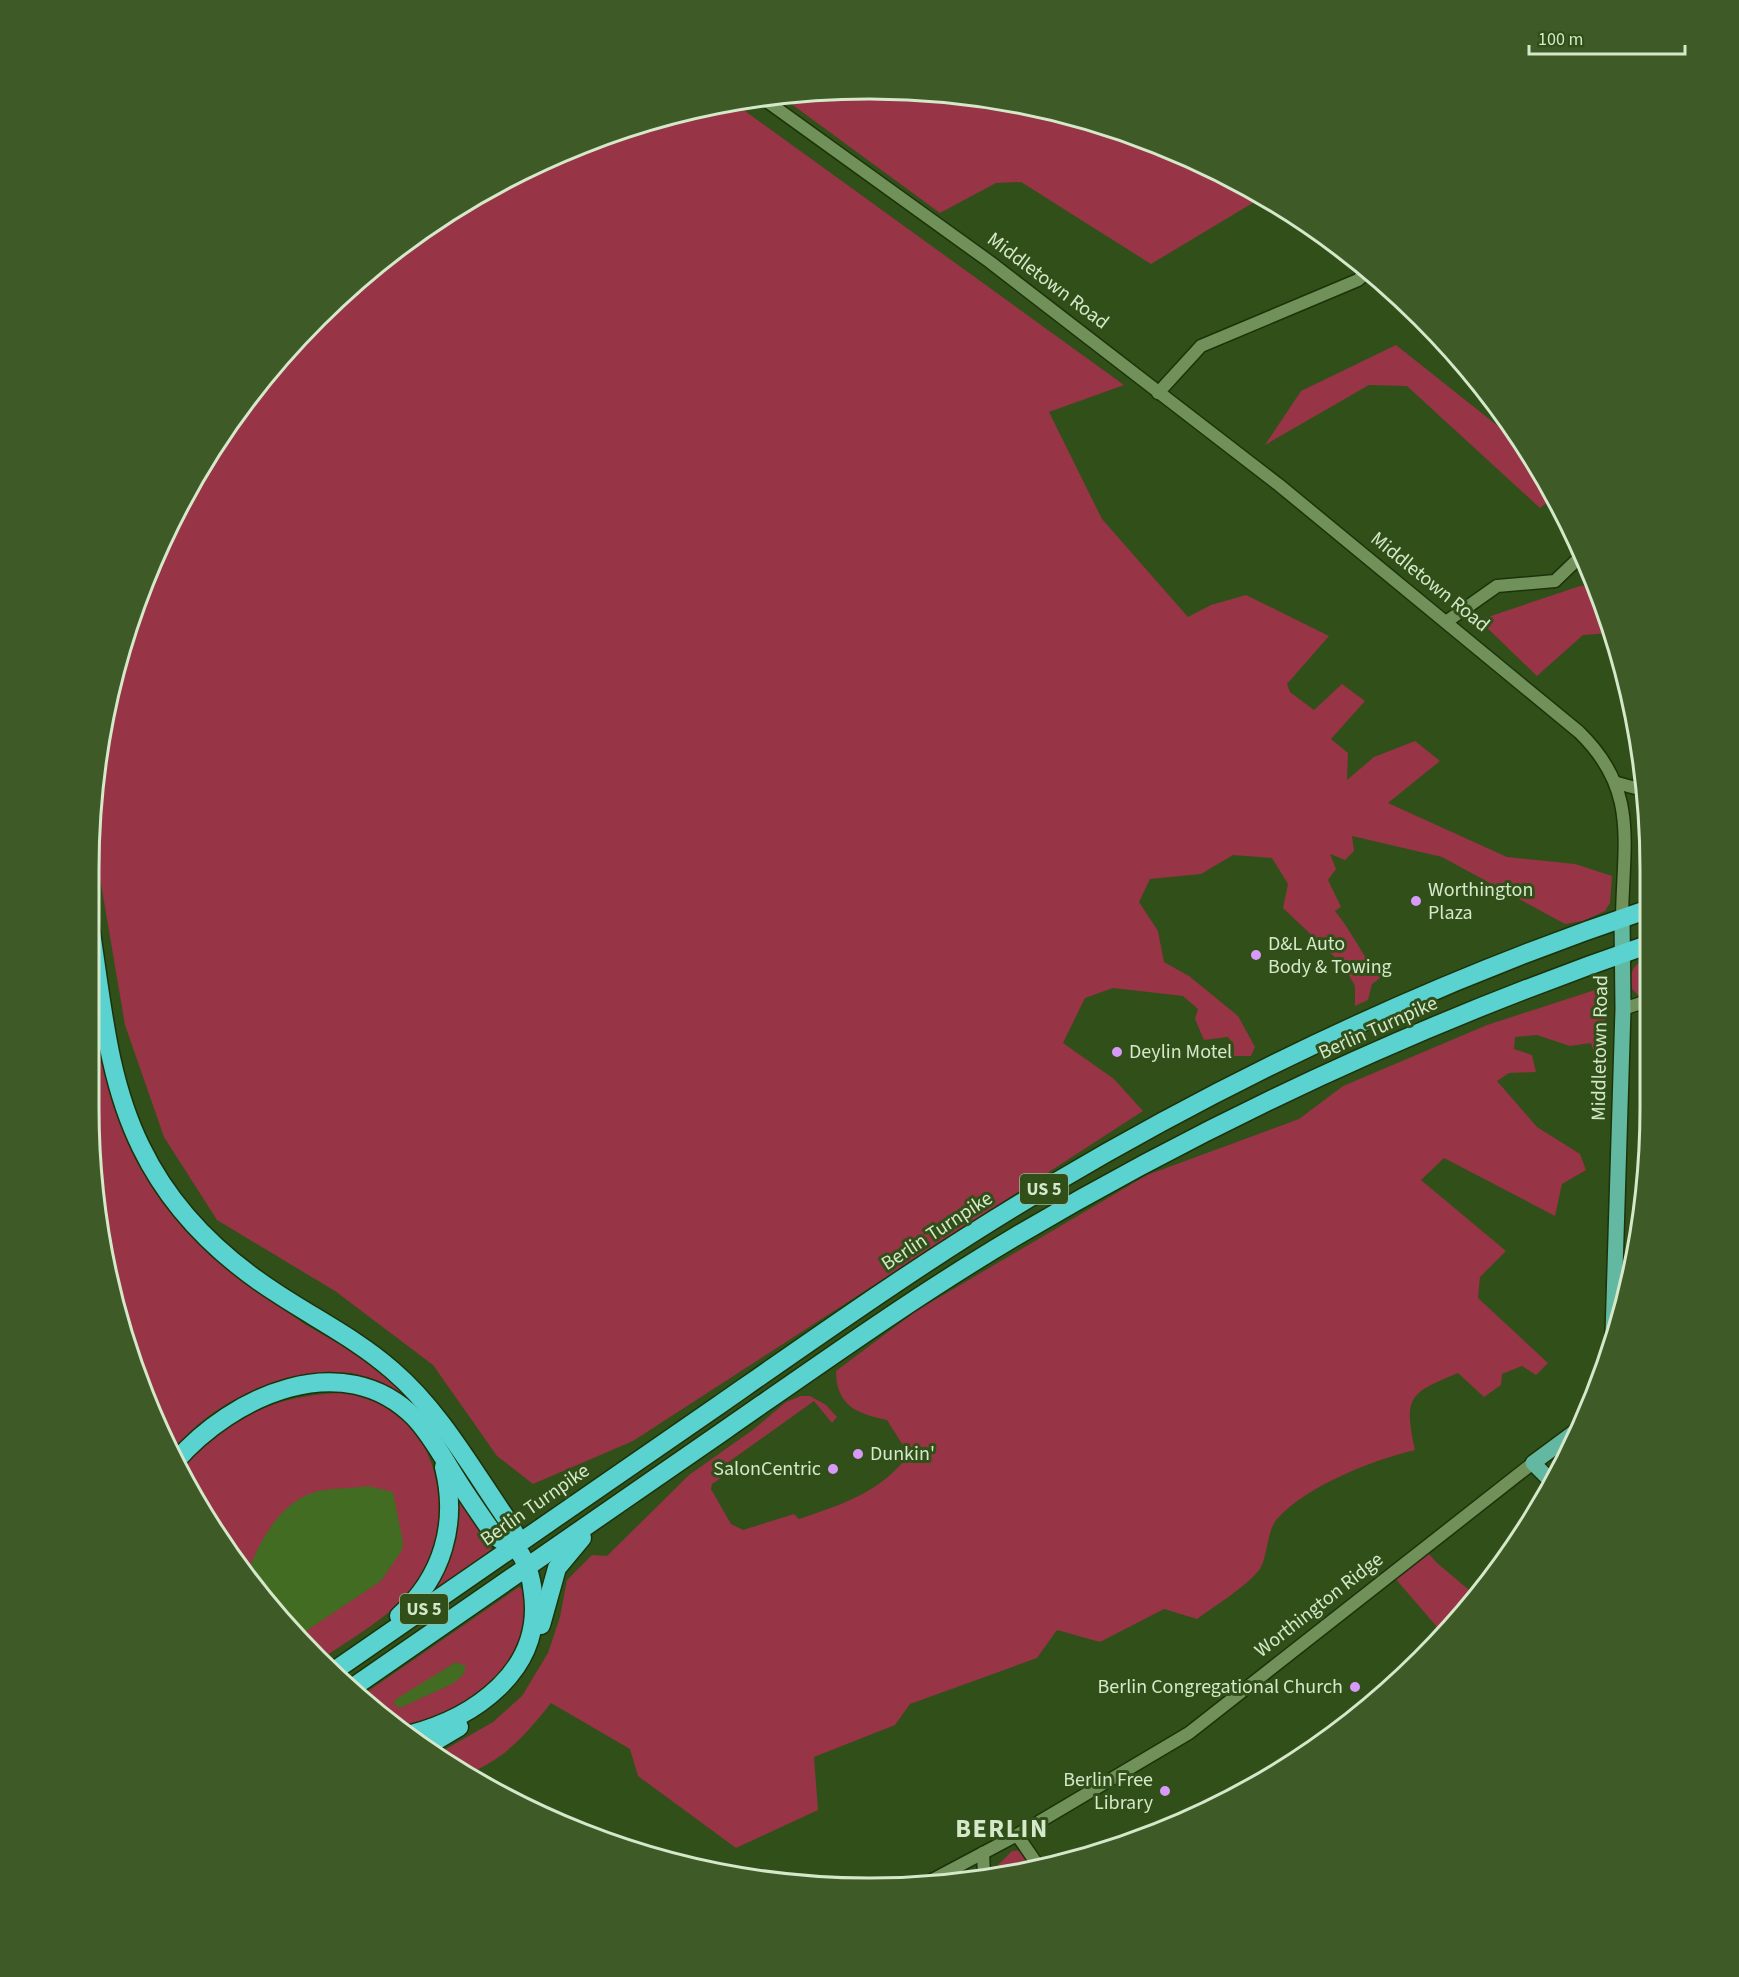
<svg xmlns="http://www.w3.org/2000/svg" width="1739" height="1977" font-family="'Source Sans 3',sans-serif">
<style>
.green{fill:#973445}
.water{fill:#426c21}
.lines{fill:none;stroke-linecap:round;stroke-linejoin:round}
.minor-casing{stroke:#1c330a;stroke-width:15}
.major-casing{stroke:#1c330a;stroke-width:18}
.highway-casing{stroke:#1c330a;stroke-width:21}
.minor{stroke:#70925a;stroke-width:12}
.major{stroke:#63b8a1;stroke-width:15}
.highway{stroke:#5ad2d0;stroke-width:18}
.poi-dot{fill:#d89af8;stroke:#314f19;stroke-width:2}
.labels{text-anchor:middle;dominant-baseline:central;stroke-width:6;stroke-linejoin:round;paint-order:stroke}
.shield{fill:#314f19;stroke:#a4ba95;stroke-width:1.5}
.shield-label{font-size:18px;font-weight:bold;fill:#d5e8ca}
.street-label{font-size:20px;fill:#d5e8ca;stroke:#314f19}
.poi-label{font-size:20px;fill:#d5e8ca;stroke:#314f19;text-anchor:start}
.district-label{font-size:26px;font-weight:bold;letter-spacing:1.5px;fill:#d5e8ca;stroke:#314f19}
.rim{fill:none;stroke:#d5e8ca;stroke-width:3}
</style>
<rect width="100%" height="100%" fill="#314f19"/>
<!-- green -->
<g class="green">
<polygon points="921,90 1072,115 1215,169 1261,198 1151,264 1021,182 996,183 940,213 779,95"/>
<path d="M734,103l390,282 -75,27 53,107 86,98 23,-12 35,-10 83,41 -42,48 3,8 24,18 28,-26 23,17 -34,38 17,14 -1,27 27,-23 41,-16 25,20 -52,42 119,54 68,7 37,12 -2,27 -5,8 -22,10 -18,3 -123,-67 -90,-21 2,15 -9,9 -15,-6 6,15 -8,11 13,27 -6,4c17,21 28,45 45,67l-8,6 -4,16 -13,6v-20l-12,-21 -60,-57 5,-24 -16,-26 -39,-3 -32,19 -51,5 -11,23 19,29 6,31 25,14 49,40 17,31 -4,9h-17v-11l-6,-8 -24,3 -9,-21 3,-10 -15,-13 -70,-8 -28,10 -22,45 51,36 29,32 -510,330 -100,43 -36,-28 -64,-91 -98,-74 -118,-71 -53,-83 -39,-112 -35,-206 13,-102 27,-99 63,-139 57,-85 105,-112 124,-89 140,-63z"/>
<polygon points="1396,345 1503,430 1508,427 1546,479 1554,497 1540,508 1407,386 1369,385 1265,445 1301,391"/>
<polygon points="1594,585 1609,619 1612,633 1583,635 1537,676 1479,620 1580,586"/>
<path d="M1650,958v38l-12,-1 -6,-6c-2,-19 -1,-24 18,-31z"/>
<path d="M1595,990l9,6 4,64 -11,2 -6,-19 -21,3 -33,-11 -22,2 -1,12 18,6 4,17 -27,1 -12,8 40,46 43,27 6,16 -24,14 -7,32 -111,-58 -23,22 85,71 -26,26 -2,21 70,65 -12,12 -14,-9 -20,8 -1,11 -17,12 -26,-24c-48,20 -55,23 -43,77 -42,10 -109,36 -138,69 -10,12 -9,34 -16,48 -8,15 -49,41 -64,52l-33,-10 -64,33 -43,-12 -20,28 -127,46 -15,21 -81,32 4,53 -82,38 -98,-72 -8,-27 -79,-46c-24,30 -43,53 -79,69l-33,-19 54,-31 29,-26 26,-43 12,-36 7,-37 25,-25 15,1 82,-81 65,-46 32,-27 15,-6h9l16,9 11,12 -5,6 -18,-22 -98,70 5,7 -9,6 -1,5 20,35 12,6 51,-16 5,5c44,-15 80,-26 110,-64l-22,-35c-29,-6 -51,-14 -51,-49l80,-60 231,-136 152,-56 44,-33 144,-61z"/>
<path d="M98,1018l17,88 20,53 31,48 64,65 76,53 75,43 25,29c-16,-7 -37,-21 -55,-24 -8,-1 -19,1 -27,2 -60,3 -118,31 -154,80l-55,-146 -24,-180z"/>
<path d="M342,1393c8,1 16,1 23,3 67,17 90,110 65,167 -19,42 -73,72 -109,96l-39,-37 -102,-153c49,-50 91,-74 162,-76z"/>
<polygon points="458,1499 491,1544 491,1550 430,1594 455,1502"/>
<polygon points="1422,1546 1437,1563 1475,1595 1443,1634 1388,1570"/>
<path d="M519,1587l5,2c20,74 -66,130 -129,138l-34,-31z"/>
<polygon points="1024,1850 1032,1865 998,1872 997,1866 1012,1851"/>
</g>
<!-- water -->
<g class="water">
<path d="M368,1486l25,6 10,50 -1,8 -21,31 -84,56 -15,-15 -34,-50c11,-30 31,-68 64,-79 17,-6 38,-4 56,-7z"/>
<polygon points="456,1662 466,1666 463,1675 454,1683 400,1708 394,1704 396,1699"/>
</g>
<g class="lines">
<!-- minor casing -->
<g class="minor-casing">
<g id="minor">
<path d="M761,97l229,165 289,223 300,247c60,58 44,110 43,186"/>
<polyline points="1158,393 1201,346 1358,280 1368,271"/>
<polyline points="1446,622 1497,586 1555,581 1581,556"/>
<polyline points="1617,783 1643,790"/>
<polyline points="1623,1009 1650,1000"/>
<polyline points="1017,1835 1037,1864"/>
<polyline points="983,1853 984,1874"/>
<polyline points="919,1887 1017,1835 1189,1733 1533,1463"/>
</g>
</g>
<!-- major casing -->
<g class="major-casing">
<g id="major">
<polyline points="1613,1334 1623,1009 1622,918"/>
<polyline points="1551,1481 1533,1463 1579,1429"/>
</g>
</g>
<!-- highway casing -->
<g class="highway-casing">
<g id="highway">
<path d="M90,926c12,75 17,152 51,221 30,62 79,110 137,147 38,25 80,46 114,76 48,41 80,99 116,151l7,13 -1,13"/>
<path d="M175,1462c57,-66 168,-117 240,-44 16,17 27,38 39,57 13,21 27,41 41,61 7,6 13,7 19,11 12,9 18,33 19,47 10,77 -59,124 -125,141"/>
<path d="M399,1616c44,-39 59,-93 45,-149"/>
<polyline points="541,1625 557,1568 582,1538"/>
<path d="M334,1671c128,-89 257,-177 385,-266 109,-76 218,-153 332,-220 189,-112 390,-206 598,-276"/>
<path d="M352,1688c124,-86 248,-172 373,-258 95,-66 189,-133 288,-192 201,-119 416,-218 637,-294"/>
<polyline points="427,1746 459,1727"/>
</g>
</g>
<!-- minor -->
<use href="#minor" class="minor"/>
<!-- major -->
<use href="#major" class="major"/>
<!-- highway -->
<use href="#highway" class="highway"/>
</g>
<!-- markers -->
<g class="poi-dot">
<circle cx="1416" cy="901" r="6"/>
<circle cx="1256" cy="955" r="6"/>
<circle cx="1117" cy="1052" r="6"/>
<circle cx="858" cy="1454" r="6"/>
<circle cx="833" cy="1469" r="6"/>
<circle cx="1355" cy="1687" r="6"/>
<circle cx="1165" cy="1791" r="6"/>
</g>
<g class="labels">
<!-- shield labels -->
<g class="shield">
<rect x="1020" y="1174" width="48" height="30" rx="4.5"/>
<rect x="400" y="1594" width="48" height="30" rx="4.5"/>
</g>
<g class="shield-label">
<text x="1044" y="1189">US 5</text>
<text x="424" y="1609">US 5</text>
</g>
<!-- street labels -->
<g class="street-label">
<text transform="translate(1048 281) rotate(37)">Middletown Road</text>
<text transform="translate(1430 582) rotate(39)">Middletown Road</text>
<text transform="translate(1378 1028) rotate(-24)">Berlin Turnpike</text>
<text transform="translate(1600 1048) rotate(-89)">Middletown Road</text>
<text transform="translate(937 1231) rotate(-33)">Berlin Turnpike</text>
<text transform="translate(535 1505) rotate(-35)">Berlin Turnpike</text>
<text transform="translate(1319 1605) rotate(-38)">Worthington Ridge</text>
</g>
<!-- poi labels -->
<g class="poi-label">
<text x="1428" y="890">Worthington<tspan x="1428" dy="23">Plaza</tspan></text>
<text x="1268" y="944">D&amp;L Auto<tspan x="1268" dy="23">Body &amp; Towing</tspan></text>
<text x="1129" y="1052">Deylin Motel</text>
<text x="870" y="1454">Dunkin'</text>
<text x="821" y="1469" text-anchor="end">SalonCentric</text>
<text x="1343" y="1687" text-anchor="end">Berlin Congregational Church</text>
<text x="1153" y="1780" text-anchor="end">Berlin Free<tspan x="1153" dy="23">Library</tspan></text>
</g>
<!-- district labels -->
<g class="district-label">
<text x="1002" y="1828">BERLIN</text>
</g>
</g>
<!-- crop -->
<path d="M0 0H1739V1977H0ZM869 99H870A770 770 0 0 1 1640 869V1108A770 770 0 0 1 870 1878H869A770 770 0 0 1 99 1108V869A770 770 0 0 1 869 99Z" fill="#3e5b27" fill-rule="evenodd"/>
<path class="rim" d="M869 99H870A770 770 0 0 1 1640 869V1108A770 770 0 0 1 870 1878H869A770 770 0 0 1 99 1108V869A770 770 0 0 1 869 99Z"/>
<!-- scale -->
<path d="M1529 45v9h156v-9" fill="none" stroke="#d5e8ca" stroke-width="3"/>
<text x="1538" y="45" font-size="18" fill="#d5e8ca" stroke="#314f19" stroke-width="4.5" paint-order="stroke">100 m</text>
</svg>
